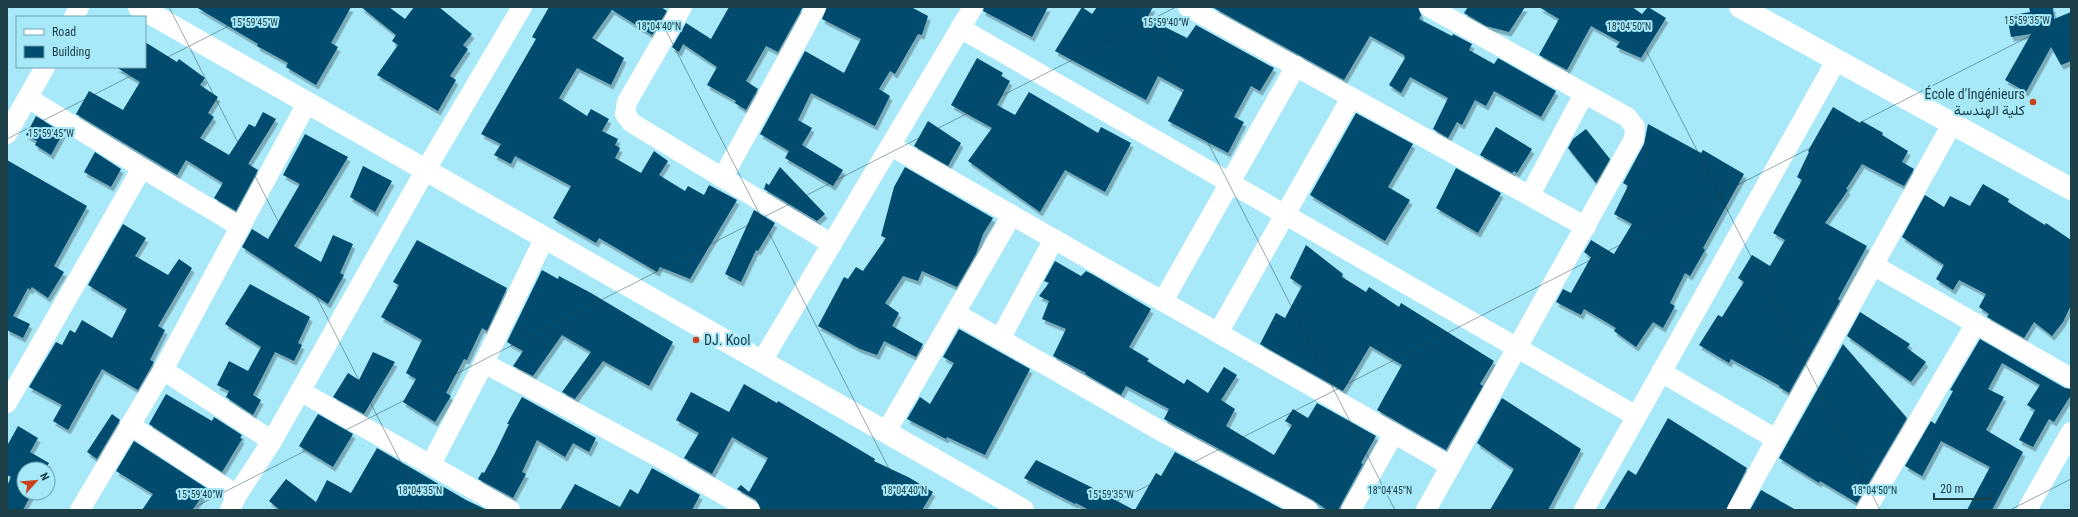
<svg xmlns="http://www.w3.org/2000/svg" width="2078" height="517" font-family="'Roboto Condensed',Vazirmatn,sans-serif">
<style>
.building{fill:#004c6e;filter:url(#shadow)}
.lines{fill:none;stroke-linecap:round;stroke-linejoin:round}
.street{stroke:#fff;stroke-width:20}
.secondary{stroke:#fff;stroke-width:22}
.ticks{fill:none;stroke:#1d4048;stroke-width:1;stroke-opacity:0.45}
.poi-dot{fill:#ca411b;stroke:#a7e8f9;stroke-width:1.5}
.labels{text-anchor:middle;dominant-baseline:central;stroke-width:4;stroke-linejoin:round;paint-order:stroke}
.poi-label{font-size:14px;fill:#1d4048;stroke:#a7e8f9;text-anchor:end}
.ticks-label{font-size:10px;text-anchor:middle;fill:#1d4048;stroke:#a7e8f9;stroke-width:4;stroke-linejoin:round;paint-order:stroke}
</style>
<defs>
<filter id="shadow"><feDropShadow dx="2.5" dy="4.5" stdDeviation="0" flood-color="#0004"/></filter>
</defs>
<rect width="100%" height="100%" fill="#a7e8f9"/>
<!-- building -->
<g class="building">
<polygon points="196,7 351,7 331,43 338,47 316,85 286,67 288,63 257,46 258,44"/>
<polygon points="361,7 389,7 405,19 414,7 439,7 472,34 463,45 468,49 450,76 456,80 438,111 377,75 398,45 392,41 396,35"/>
<polygon points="549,7 661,7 667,11 652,35 612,10 592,38 624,58 611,85 577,68 559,98 587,116 591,109 609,119 602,131 618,139 615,145 620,148 615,158 641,173 654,151 668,161 659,175 685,191 688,186 704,195 709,185 737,200 690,279 660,267 657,272 599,238 596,243 553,218 571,186 515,156 511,164 494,155 501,144 481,134 536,39 532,37"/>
<polygon points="729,7 803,7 778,52 766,46 746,81 758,89 746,110 735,103 736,101 707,85 717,67 683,44 679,52 672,47 686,23 711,39"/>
<polygon points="827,7 911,7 928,16 922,35 918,34 895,74 890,71 879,89 890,96 875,126 811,93 798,120 812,128 802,145 843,170 833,186 785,158 789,151 760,134 805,51 844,73 861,39 822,19"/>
<polygon points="984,7 1048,7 1032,37 983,11"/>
<polygon points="1082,7 1092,14 1097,7 1153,7 1147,18 1187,38 1196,25 1274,68 1260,91 1251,86 1234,117 1244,122 1228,153 1168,121 1184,90 1158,76 1146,100 1055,51"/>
<polygon points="1212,7 1418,7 1421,15 1419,19 1452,36 1453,34 1472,44 1469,50 1494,64 1498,58 1556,91 1541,117 1494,91 1486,106 1475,100 1462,125 1457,122 1448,138 1433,129 1448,98 1410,77 1401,93 1389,85 1405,58 1404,55 1370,36 1344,80"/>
<polygon points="1468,7 1525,7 1509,32 1486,26 1464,13"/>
<polygon points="1539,7 1632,7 1642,14 1648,7 1666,18 1641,58 1616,47 1620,42 1591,26 1567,70 1539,55 1559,19"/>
<polygon points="2029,7 2053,7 2054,19 2071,12 2071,61 2061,65 2051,47 2026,92 2005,80 2031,34 2011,37 2007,16 2030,12"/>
<polygon points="145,42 177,62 179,59 205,78 200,85 218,97 208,113 214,117 200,138 229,155 249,124 255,127 263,112 276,119 248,164 258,170 236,211 214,198 223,183 186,160 177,175 76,114 89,91 123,110 140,82 116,67 145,67"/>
<polygon points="977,58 1003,73 1001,76 1010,81 997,105 1015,115 1029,92 1098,133 1101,127 1131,143 1105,192 1065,170 1040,212 968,161 992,128 951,105"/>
<polygon points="1833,107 1860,123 1862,121 1883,133 1882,135 1908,151 1902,162 1914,169 1904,186 1862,164 1846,189 1848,190 1825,223 1867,246 1838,299 1840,301 1789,393 1779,387 1780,386 1731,359 1729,363 1699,345 1718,315 1722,317 1744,282 1738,278 1752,255 1770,266 1785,240 1773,233 1802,180 1797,177 1809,152 1808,151"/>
<polygon points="1356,113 1413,144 1388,187 1410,200 1385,241 1310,195"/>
<polygon points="36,116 63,133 51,155 35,145 37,141 26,135"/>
<polygon points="928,121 961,143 948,166 914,146"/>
<polygon points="1648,124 1701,153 1703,150 1744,174 1703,248 1705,250 1690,276 1685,273 1670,303 1675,306 1663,328 1653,322 1636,347 1614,331 1616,328 1584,309 1581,315 1556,302 1563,289 1571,293 1591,257 1584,252 1591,240 1614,254 1632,224 1614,214 1628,186 1623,183 1644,144"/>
<polygon points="1496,127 1532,149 1517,173 1514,171 1512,173 1480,155"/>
<polygon points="1586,129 1610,159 1596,183 1568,148 1573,139"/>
<polygon points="305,134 348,157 294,246 321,262 333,235 353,244 340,273 344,275 328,304 242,247 252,229 268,239 300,184 283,175"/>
<polygon points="95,152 121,169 111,187 84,172"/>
<polygon points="7,160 87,206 54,266 64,272 48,298 32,287 30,290 28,288 13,316 30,324 23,338 7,330"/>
<polygon points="363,166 392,181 375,212 350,197"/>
<polygon points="780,167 825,214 817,221 764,189 766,183 769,185"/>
<polygon points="905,167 993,218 983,234 976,254 957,287 922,271 918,281 903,276 885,303 899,313 892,326 923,344 916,357 884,341 877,355 860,349 818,326 844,277 848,279 856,267 863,271 886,238 881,236 894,187"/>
<polygon points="1456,168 1501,193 1478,233 1436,208"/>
<polygon points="1983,184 2009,199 2008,202 2045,225 2046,223 2071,240 2071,305 2063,322 2052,336 2034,322 2024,338 1987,317 1989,314 1979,307 1986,294 1959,280 1953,290 1936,279 1944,265 1902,237 1925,195 1944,207 1950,196 1970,206"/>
<polygon points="754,210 775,223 758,251 756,250 741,282 725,274"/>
<polygon points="123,224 146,238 135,256 168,275 179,259 192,268 158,326 165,330 150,360 154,362 138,390 102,369 68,430 53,421 62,405 29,387 56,342 62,345 70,330 75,333 82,320 112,338 127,309 88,285"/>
<polygon points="417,240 507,288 487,331 482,328 467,360 464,359 446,393 451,396 435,422 403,402 416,379 406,373 422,340 381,317 399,285 393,282"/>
<polygon points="1306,245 1343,274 1342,277 1366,292 1369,287 1399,307 1401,303 1494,361 1480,384 1483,386 1446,450 1377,410 1402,365 1370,346 1343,391 1260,344 1276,313 1285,318 1302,286 1290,278"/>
<polygon points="1055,261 1081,276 1086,271 1092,274 1151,309 1129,347 1149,359 1147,361 1184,384 1187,379 1208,393 1224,367 1237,375 1221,400 1235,409 1226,426 1274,455 1292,425 1285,421 1293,409 1308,418 1317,403 1376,436 1361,463 1363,464 1338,510 1327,510 1313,500 1164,419 1169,409 1126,386 1121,395 1085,374 1086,373 1053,356 1066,329 1042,319 1049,301 1039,296 1049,283 1044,281"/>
<polygon points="542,270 558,279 559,276 591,293 673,342 649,386 603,361 575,399 562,392 591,352 562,335 533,376 513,366 523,351 507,342"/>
<polygon points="250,284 310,317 298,343 302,345 294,361 275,352 253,395 261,400 253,415 226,397 229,391 217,385 229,361 248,371 261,347 225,324"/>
<polygon points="1860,312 1910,344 1907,348 1926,362 1911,382 1847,336"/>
<polygon points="959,329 1030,369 985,455 947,437 946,439 907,419 920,397 930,404 954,363 943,357"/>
<polygon points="1980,339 2065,388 2071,389 2071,395 2054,422 2049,419 2033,447 2019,440 2035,410 2027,405 2040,385 2002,363 1988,389 2004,397 1986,430 2023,452 1992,510 1967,510 1990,467 1941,441 1922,476 1905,466 1931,421 1935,424 1953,391 1950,390"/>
<polygon points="1843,344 1907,418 1857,503 1820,481 1819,483 1779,458"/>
<polygon points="373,352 395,362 364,414 333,397 348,373 359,380"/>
<polygon points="744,384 777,403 778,401 875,459 874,461 910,478 933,492 922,510 761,510 756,500 737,489 741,485 749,492 768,458 732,437 712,474 684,458 699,433 676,420 691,392 729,412"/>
<polygon points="166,394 212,421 214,417 242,435 240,438 242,439 222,472 149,424"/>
<polygon points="522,397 596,438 589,452 573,443 565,457 537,440 522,472 526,474 513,498 478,479 482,472 484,473 495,453 509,424 507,424"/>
<polygon points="1502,398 1581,449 1548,510 1490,510 1514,469 1477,443"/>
<polygon points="112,414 120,420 97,459 87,452"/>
<polygon points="318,414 353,434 333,467 299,446"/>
<polygon points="1668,418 1747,468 1726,510 1604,510 1628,470 1636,475"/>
<polygon points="18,426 38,438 30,452 49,463 45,469 24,469 24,493 32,493 23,510 7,510 7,486 11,477 7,475 7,446"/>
<polygon points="134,441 208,489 192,510 142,510 153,494 116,471"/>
<polygon points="377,448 466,500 487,510 280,510 269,501 286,479 316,502 327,480 351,493"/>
<polygon points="1175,452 1284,510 1135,510 1156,473 1161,476"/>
<polygon points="1036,460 1091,487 1134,510 1089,510 1076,503 1075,504 1024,478"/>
<polygon points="652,468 700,495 692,510 560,510 575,484 620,507 630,489 638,494"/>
<polygon points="1761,490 1796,510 1750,510"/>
</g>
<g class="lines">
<!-- street -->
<g class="street">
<polyline points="682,7 627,102 625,114 632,123 832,244"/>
<polyline points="1188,7 1586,227"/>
<polyline points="74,17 79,7"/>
<polyline points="960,28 1636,416"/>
<polyline points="28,98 142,168 239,226"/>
<polyline points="7,134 45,67"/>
<polyline points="891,146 1451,466"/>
<polyline points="723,177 816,7"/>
<polyline points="1530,195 1584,94"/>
<polyline points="1873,265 2071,378"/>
<polyline points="1163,301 1296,66"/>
<polyline points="955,313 1166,434 1308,510"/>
<polyline points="1218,333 1351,98"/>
<polyline points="1000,339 1054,239"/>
<polyline points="762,361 973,7"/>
<polyline points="484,363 544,239"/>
<polyline points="163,370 272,441"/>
<polyline points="1661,372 1776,439"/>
<polyline points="300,391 510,510"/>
<polyline points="7,403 142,168"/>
<polyline points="130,425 237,495"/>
<polyline points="886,432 1012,215"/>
<polyline points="431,464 484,363 664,460 750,510"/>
<polyline points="80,510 163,370 307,103"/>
<polyline points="230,510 237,495 272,441 425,171 522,7"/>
<polyline points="1351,510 1394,433"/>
<polyline points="1426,510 1634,139 1635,127 1627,117 1429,7"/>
<polyline points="1584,510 1836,61"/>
<polyline points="1737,510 1952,124"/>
<polyline points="1866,510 1976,323"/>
<polyline points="2027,510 2071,432"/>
</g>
<!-- secondary -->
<g class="secondary">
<polyline points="139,7 1023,510"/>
<polyline points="1740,7 2071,189"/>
</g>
</g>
<!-- ticks -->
<path class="ticks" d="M169,7l256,503M654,7l256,503M1139,7l256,503M1624,7l256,503M7,139l259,-132M189,510l987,-503M1100,510l971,-495M2010,510l61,-31"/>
<!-- markers -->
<g class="poi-dot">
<circle cx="2033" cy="102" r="4"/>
<circle cx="696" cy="340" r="4"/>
</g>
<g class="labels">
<!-- poi labels -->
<g class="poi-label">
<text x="2025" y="94">École d'Ingénieurs<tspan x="2025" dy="16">كلية الهندسة</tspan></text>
<text x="704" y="340" text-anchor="start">DJ. Kool</text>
</g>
</g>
<g class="ticks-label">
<text x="2027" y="24">15°59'35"W</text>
<text x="255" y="26">15°59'45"W</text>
<text x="1166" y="26">15°59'40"W</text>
<text x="659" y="30">18°04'40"N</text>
<text x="1629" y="30">18°04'50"N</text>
<text x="51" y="137">15°59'45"W</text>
<text x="420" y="494">18°04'35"N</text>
<text x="905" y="494">18°04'40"N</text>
<text x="1390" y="494">18°04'45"N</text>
<text x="1875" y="494">18°04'50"N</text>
<text x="200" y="498">15°59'40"W</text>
<text x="1111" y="498">15°59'35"W</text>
</g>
<!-- border -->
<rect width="2078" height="517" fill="none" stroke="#1d4048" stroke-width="16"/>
<!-- legend -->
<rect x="16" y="16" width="130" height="52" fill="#a7e8f9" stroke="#70a5b2"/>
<rect x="24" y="29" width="20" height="6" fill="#ffffff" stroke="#70a5b2"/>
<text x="52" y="36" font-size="12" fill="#1d4048">Road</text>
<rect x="24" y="46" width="20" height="12" fill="#004c6e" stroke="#70a5b2"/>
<text x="52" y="56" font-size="12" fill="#1d4048">Building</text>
<!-- north arrow -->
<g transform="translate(36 481) rotate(63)"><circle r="19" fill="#a7e8f9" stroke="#70a5b2"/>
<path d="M0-3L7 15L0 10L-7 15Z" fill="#ca411b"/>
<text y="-6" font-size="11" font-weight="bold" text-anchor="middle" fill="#1d4048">N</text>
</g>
<!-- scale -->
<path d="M1934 493v6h56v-6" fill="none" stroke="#1d4048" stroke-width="2"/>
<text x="1940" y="493" font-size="12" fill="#1d4048" stroke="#a7e8f9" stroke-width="3" paint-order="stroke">20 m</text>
</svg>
